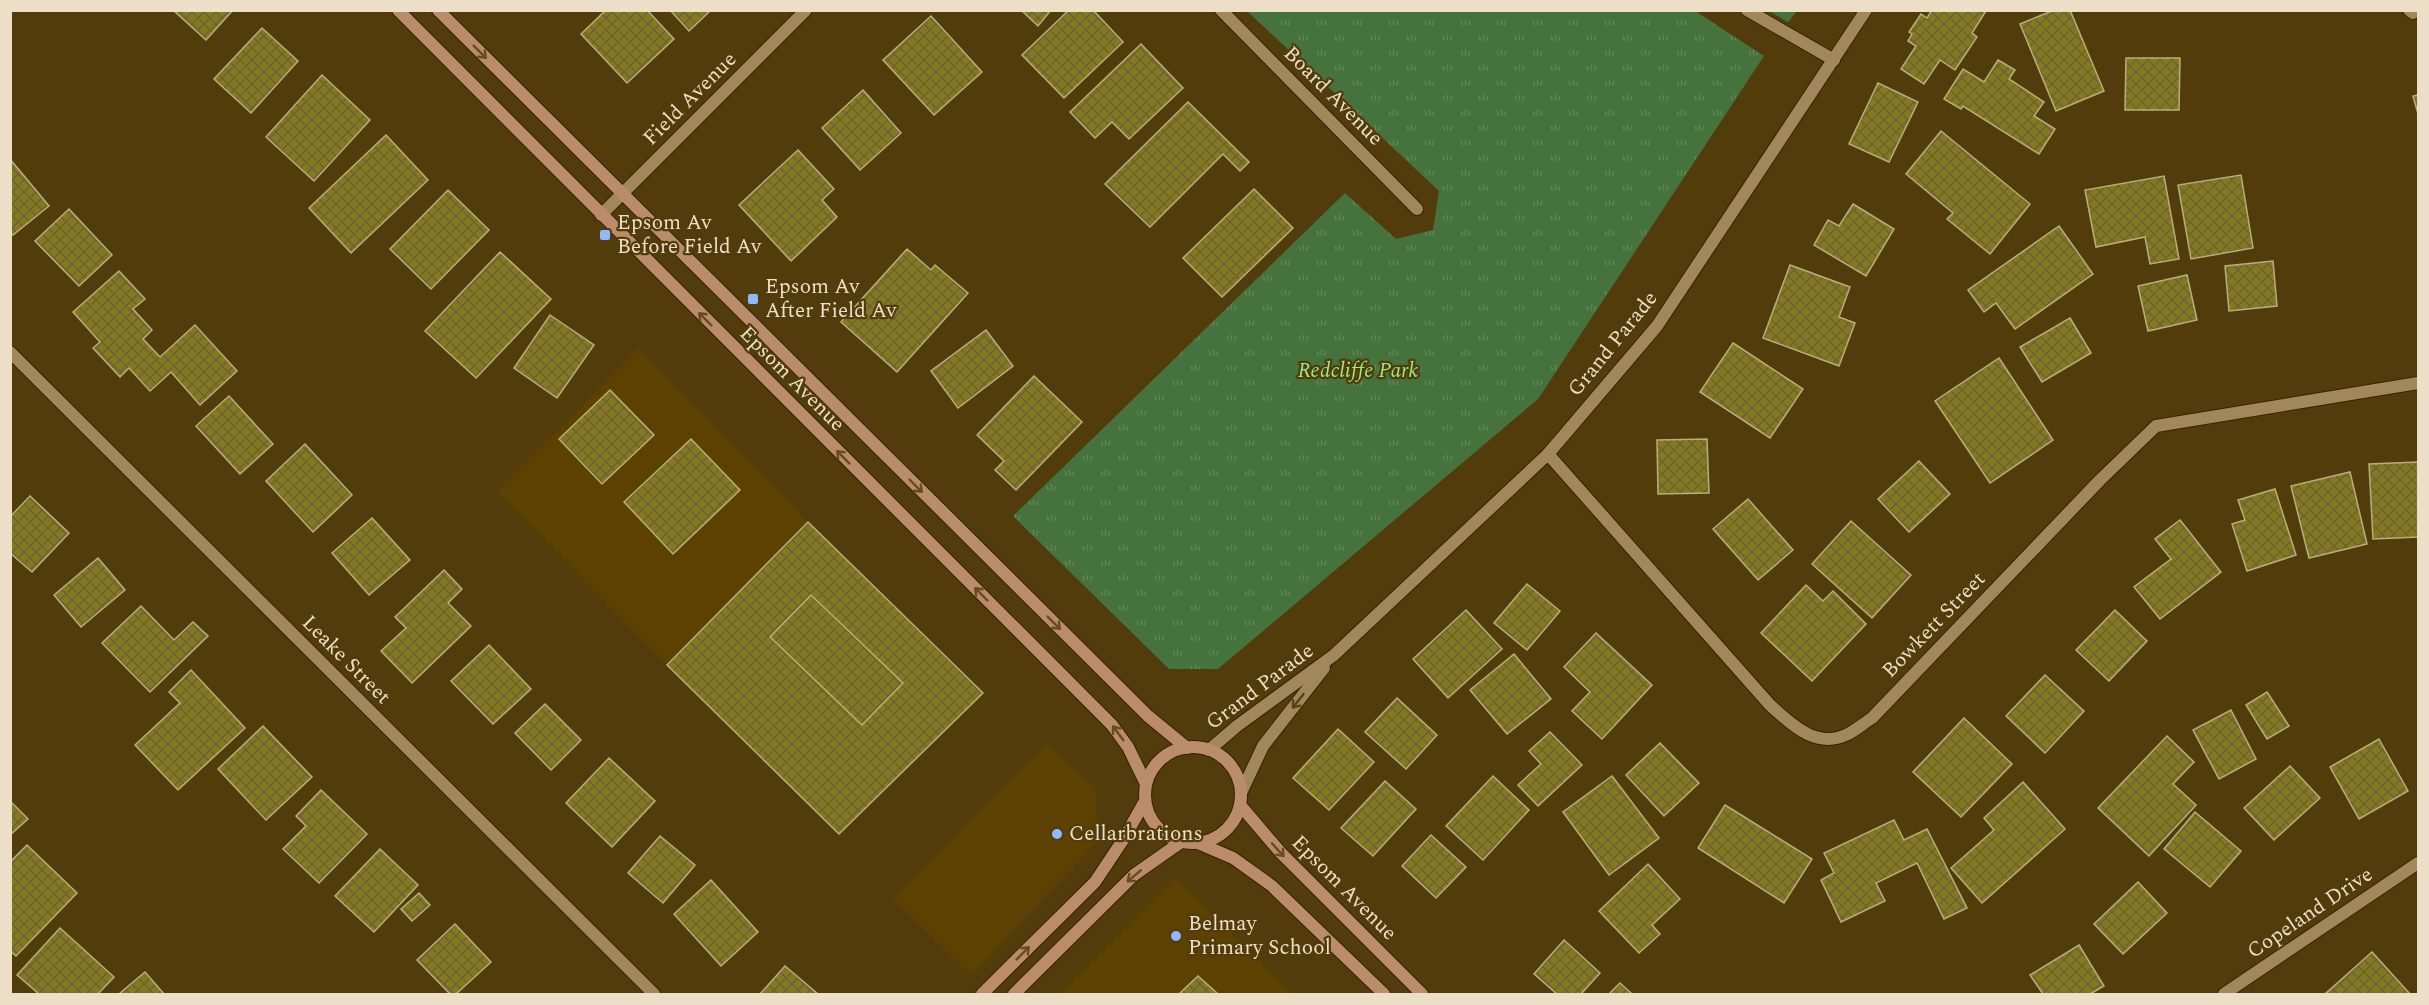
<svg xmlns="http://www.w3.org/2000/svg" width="2429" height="1005" font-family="Spectral,serif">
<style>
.built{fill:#5c4102}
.park{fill:url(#park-tufts)}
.building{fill:url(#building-cross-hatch);stroke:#b7b07c;stroke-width:1.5}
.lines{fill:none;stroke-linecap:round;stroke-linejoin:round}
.lane-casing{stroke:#352300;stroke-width:14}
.street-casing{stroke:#352300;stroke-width:14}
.secondary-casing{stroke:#352300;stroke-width:14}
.lane{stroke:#a18759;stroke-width:12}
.street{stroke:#a18759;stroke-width:12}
.secondary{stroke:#ba8c6b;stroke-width:12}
.oneway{stroke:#684c1e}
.oneway2{stroke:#5b4413}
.poi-dot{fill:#90b8fd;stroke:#533c0b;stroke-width:2}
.labels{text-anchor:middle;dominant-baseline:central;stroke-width:4.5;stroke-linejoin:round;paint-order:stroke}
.street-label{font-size:21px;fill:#eddfc7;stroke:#533c0b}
.poi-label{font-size:21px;fill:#eddfc7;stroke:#533c0b;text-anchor:start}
.park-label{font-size:21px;font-style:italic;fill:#95ec87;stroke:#533c0b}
</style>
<defs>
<pattern id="park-tufts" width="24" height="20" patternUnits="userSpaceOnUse" patternTransform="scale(1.5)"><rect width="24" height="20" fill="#45723d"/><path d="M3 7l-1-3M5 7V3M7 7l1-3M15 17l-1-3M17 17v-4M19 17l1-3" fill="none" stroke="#608658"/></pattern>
<pattern id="building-cross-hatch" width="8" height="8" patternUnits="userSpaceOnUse" patternTransform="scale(1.5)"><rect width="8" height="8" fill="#847823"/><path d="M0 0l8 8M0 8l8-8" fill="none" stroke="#6c632d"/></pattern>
</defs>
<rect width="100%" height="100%" fill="#533c0b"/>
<!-- built -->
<g class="built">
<polygon points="639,348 808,522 667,665 497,491"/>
<polygon points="1046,744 1095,788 1099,840 971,975 893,899"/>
<polygon points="1175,877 1293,994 1059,994"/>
</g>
<!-- park -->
<g class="park">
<polygon points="1247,11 1695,11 1764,56 1538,399 1218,669 1169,669 1013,516 1345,193 1396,239 1433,230 1439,191"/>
<polygon points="1769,11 1797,11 1788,22"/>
</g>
<!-- building -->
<g class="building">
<polygon points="173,10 233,10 206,40"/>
<polygon points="606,10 647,10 674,39 627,83 581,34"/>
<polygon points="670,10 711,10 689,31"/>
<polygon points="1021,10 1051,10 1038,26"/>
<polygon points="1069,10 1093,10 1123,42 1064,98 1022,55"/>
<polygon points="1932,10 1986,11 1972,33 1977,37 1955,70 1940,60 1924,84 1901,69 1916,46 1908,41 1912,34 1909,32 1921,14 1927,18"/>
<polygon points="2054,10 2070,10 2104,91 2056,111 2020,24"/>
<polygon points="931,16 982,72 934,115 883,60"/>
<polygon points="262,28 298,61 251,113 214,79"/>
<polygon points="1141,44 1183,88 1129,139 1112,122 1095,138 1070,112"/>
<polygon points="2126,58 2180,58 2179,110 2125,110"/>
<polygon points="1998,60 2015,70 2009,79 2044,102 2034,116 2055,129 2039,154 1963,106 1961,109 1944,99 1963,69 1984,82"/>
<polygon points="322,75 370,120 314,181 266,137"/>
<polygon points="1878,83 1918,102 1889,162 1849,144"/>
<polygon points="863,90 901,133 860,170 822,128"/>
<polygon points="2418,95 2418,114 2413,96"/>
<polygon points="1188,102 1249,162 1240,171 1223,154 1150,227 1105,184"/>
<polygon points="1941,131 2030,204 1990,254 1947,219 1953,213 1906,174"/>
<polygon points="386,135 428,180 351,253 309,208"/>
<polygon points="798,150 834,189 822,200 837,217 791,261 739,205"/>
<polygon points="10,159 49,206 13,235 10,232"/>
<polygon points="2241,175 2253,248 2191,259 2178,185"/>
<polygon points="2164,176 2179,259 2150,264 2145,237 2096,247 2085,190"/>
<polygon points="1254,189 1293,228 1222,297 1183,258"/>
<polygon points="448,190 489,230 431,289 390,249"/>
<polygon points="1853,204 1894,229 1866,276 1814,245 1828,220 1839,226"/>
<polygon points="69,209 112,255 79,286 35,241"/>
<polygon points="2059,226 2093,274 2015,329 1996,303 1984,312 1968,290"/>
<polygon points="907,249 931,270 935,265 968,293 897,372 841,322"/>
<polygon points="500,252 551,299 476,378 425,331"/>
<polygon points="2273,261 2277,306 2229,311 2225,266"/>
<polygon points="1790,265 1850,287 1839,317 1855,323 1839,366 1763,338"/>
<polygon points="119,271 145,299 133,309 152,330 143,339 160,357 195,325 237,371 200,405 171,372 150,391 129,368 120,377 93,348 100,342 73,312"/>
<polygon points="2187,275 2197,320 2148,331 2138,286"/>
<polygon points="550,315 594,345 557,398 514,368"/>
<polygon points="2070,318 2091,353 2042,382 2020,347"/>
<polygon points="986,330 1013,366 958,408 931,371"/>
<polygon points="1733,343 1803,389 1770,438 1700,392"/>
<polygon points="1999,358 2053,440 1990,483 1935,401"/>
<polygon points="1034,376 1082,422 1016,490 995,470 1004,461 977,435"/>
<polygon points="610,390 654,435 602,484 559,439"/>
<polygon points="229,396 273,444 240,474 196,426"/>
<polygon points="691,439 740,490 673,554 624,502"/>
<polygon points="1707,439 1709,493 1658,494 1657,440"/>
<polygon points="305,444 352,495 313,532 266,481"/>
<polygon points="1919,461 1950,494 1909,532 1878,499"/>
<polygon points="2418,462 2418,537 2373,539 2369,464"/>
<polygon points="2350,472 2367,544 2309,558 2291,486"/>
<polygon points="2275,489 2296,555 2247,571 2232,524 2245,520 2238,500"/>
<polygon points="30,496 69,533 32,572 10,553 10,517"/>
<polygon points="1748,499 1793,550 1758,580 1713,529"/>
<polygon points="372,518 410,560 369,595 332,553"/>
<polygon points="2180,520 2221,572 2160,619 2134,587 2171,559 2155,539"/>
<polygon points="1851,521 1911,575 1872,618 1812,564"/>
<polygon points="808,522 983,693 839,834 667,665"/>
<polygon points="98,558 125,590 81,627 54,595"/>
<polygon points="444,570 462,589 448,603 471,626 412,683 381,651 406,628 395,617"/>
<polygon points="1527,584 1560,611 1527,650 1494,623"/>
<polygon points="1806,585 1823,601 1833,591 1866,624 1812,681 1761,633"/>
<polygon points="811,595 903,683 862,725 770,637"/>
<polygon points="141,606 174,640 193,622 208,636 150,692 102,643"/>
<polygon points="1466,610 1502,649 1448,698 1413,659"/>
<polygon points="2115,610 2147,641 2109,681 2076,650"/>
<polygon points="1596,633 1652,685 1602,739 1572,711 1590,692 1564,667"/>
<polygon points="489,645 531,689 493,724 451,681"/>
<polygon points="1514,654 1551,699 1507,734 1470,690"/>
<polygon points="191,670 245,728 178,790 135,745 180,703 169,692"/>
<polygon points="2045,675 2084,711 2045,753 2006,716"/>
<polygon points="2267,692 2289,726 2267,739 2246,705"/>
<polygon points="1397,698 1437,735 1406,769 1365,732"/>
<polygon points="545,704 581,740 551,770 515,733"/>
<polygon points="2231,710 2256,759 2219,779 2193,730"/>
<polygon points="1964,718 2012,764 1961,817 1913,772"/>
<polygon points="263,726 312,777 266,820 218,769"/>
<polygon points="1338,729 1374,762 1329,810 1293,778"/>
<polygon points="1550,732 1582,765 1538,806 1518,785 1541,764 1529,751"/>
<polygon points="2167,736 2194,762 2173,784 2196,805 2149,856 2098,808"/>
<polygon points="2379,739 2408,791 2359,819 2330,767"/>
<polygon points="1660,743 1699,783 1664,816 1626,775"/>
<polygon points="609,758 655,801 612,847 566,803"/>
<polygon points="2290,766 2320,798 2274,840 2244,808"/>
<polygon points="1493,776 1529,810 1483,860 1446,826"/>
<polygon points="1612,776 1659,838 1609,875 1563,812"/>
<polygon points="1385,781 1416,809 1373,856 1341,828"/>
<polygon points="2023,782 2065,829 1982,903 1951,868 1994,830 1984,818"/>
<polygon points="321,790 367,834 319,883 283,849 306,826 296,816"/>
<polygon points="10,801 28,819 10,835"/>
<polygon points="1725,805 1812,859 1784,903 1698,848"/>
<polygon points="2195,812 2241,851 2210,887 2164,849"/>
<polygon points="1894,820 1904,840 1927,829 1967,908 1944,919 1917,863 1876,883 1885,901 1841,922 1821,880 1834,873 1824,853"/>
<polygon points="1431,835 1466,867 1436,898 1402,866"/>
<polygon points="660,836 695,865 663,903 628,873"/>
<polygon points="27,845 77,893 16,956 10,951 10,862"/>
<polygon points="380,849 418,885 374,932 335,896"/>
<polygon points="1648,864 1680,899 1652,925 1660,934 1639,953 1599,911"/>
<polygon points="711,880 758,932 721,966 674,914"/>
<polygon points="2138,882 2167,913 2123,954 2094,924"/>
<polygon points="419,893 430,905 412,921 401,909"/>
<polygon points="455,924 491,962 456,994 450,994 417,960"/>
<polygon points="60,928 114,977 98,994 39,994 17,975"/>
<polygon points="1564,940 1600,973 1581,994 1557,994 1534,974"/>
<polygon points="2079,945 2104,986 2090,994 2043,994 2030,975"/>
<polygon points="2372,952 2410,994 2325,994"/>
<polygon points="785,966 818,994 760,994"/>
<polygon points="145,972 164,994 119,994"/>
<polygon points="1198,976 1218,994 1179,994"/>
<polygon points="1620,983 1632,994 1609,994"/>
</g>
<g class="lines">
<!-- lane casing -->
<g class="lane-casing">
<polyline id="lane" points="1747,10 1834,60"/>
</g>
<!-- street casing -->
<g class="street-casing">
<g id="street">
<polyline points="1221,10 1417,209"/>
<polyline points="2409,10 2413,13"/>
<polyline points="601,215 806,10"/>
<polyline points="10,352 654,994"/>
<path d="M1548,454l222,251c21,19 46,45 78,29 8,-4 16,-11 24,-16l228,-238 56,-54 262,-43"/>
<polyline points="1209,750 1237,726 1334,655 1548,454 1657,326 1866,10"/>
<polyline points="1241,793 1263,746 1324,668"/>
<polyline points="2224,994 2418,863"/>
</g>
</g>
<!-- secondary casing -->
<g class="secondary-casing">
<g id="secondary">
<polyline points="398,10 1112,725 1128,747 1146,784"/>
<polyline points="438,10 1148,716 1187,748"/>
<circle cx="1193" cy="795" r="48"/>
<polyline points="1240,805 1281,853 1422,994"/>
<polyline points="1198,843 1233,858 1272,886 1384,994"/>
<polyline points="982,994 1095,882 1123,840 1145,801"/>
<polyline points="1014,994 1134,875 1181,842"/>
</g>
</g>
<!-- lane -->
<use href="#lane" class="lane"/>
<!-- street -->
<use href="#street" class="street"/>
<!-- secondary -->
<use href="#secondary" class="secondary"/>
</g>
<!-- one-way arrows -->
<defs><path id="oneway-shaft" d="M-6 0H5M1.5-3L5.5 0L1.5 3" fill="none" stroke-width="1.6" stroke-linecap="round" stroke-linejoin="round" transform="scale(1.5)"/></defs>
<g class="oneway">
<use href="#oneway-shaft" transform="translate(480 52) rotate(45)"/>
<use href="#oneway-shaft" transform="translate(705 319) rotate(-135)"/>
<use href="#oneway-shaft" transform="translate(843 457) rotate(-135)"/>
<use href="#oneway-shaft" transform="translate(916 486) rotate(45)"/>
<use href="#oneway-shaft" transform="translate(981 594) rotate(-135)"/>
<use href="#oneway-shaft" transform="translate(1054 623) rotate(45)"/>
<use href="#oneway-shaft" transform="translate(1118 733) rotate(-127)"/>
<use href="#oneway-shaft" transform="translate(1278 850) rotate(48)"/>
<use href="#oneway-shaft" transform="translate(1134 876) rotate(140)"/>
<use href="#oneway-shaft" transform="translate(1023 953) rotate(-45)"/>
</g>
<use class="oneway2" href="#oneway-shaft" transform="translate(1298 701) rotate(128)"/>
<!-- markers -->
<g class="poi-dot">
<rect x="599" y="229" width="12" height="12" rx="3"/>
<rect x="747" y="293" width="12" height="12" rx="3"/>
<circle cx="1057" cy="834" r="6"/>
<circle cx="1176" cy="936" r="6"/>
</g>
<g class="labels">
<!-- street labels -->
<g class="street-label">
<text transform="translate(1333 96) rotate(45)">Board Avenue</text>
<text transform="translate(690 99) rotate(-45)">Field Avenue</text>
<text transform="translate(1613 344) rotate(-51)">Grand Parade</text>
<text transform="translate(792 379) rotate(45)">Epsom Avenue</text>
<text transform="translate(1934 625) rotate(-46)">Bowkett Street</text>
<text transform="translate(346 660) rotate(45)">Leake Street</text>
<text transform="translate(1260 687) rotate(-37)">Grand Parade</text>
<text transform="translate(1344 888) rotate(45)">Epsom Avenue</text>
<text transform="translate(2310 913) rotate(-34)">Copeland Drive</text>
</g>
<!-- poi labels -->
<g class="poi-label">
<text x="617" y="223">Epsom Av<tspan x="617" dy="24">Before Field Av</tspan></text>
<text x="765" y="287">Epsom Av<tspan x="765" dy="24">After Field Av</tspan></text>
<text x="1069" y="834">Cellarbrations</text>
<text x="1188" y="924">Belmay<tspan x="1188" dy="24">Primary School</tspan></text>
</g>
<!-- park labels -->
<g class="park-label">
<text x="1358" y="371">Redcliffe Park</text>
</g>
</g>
<!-- border -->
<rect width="2429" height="1005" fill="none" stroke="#eddfc7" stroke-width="24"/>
</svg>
